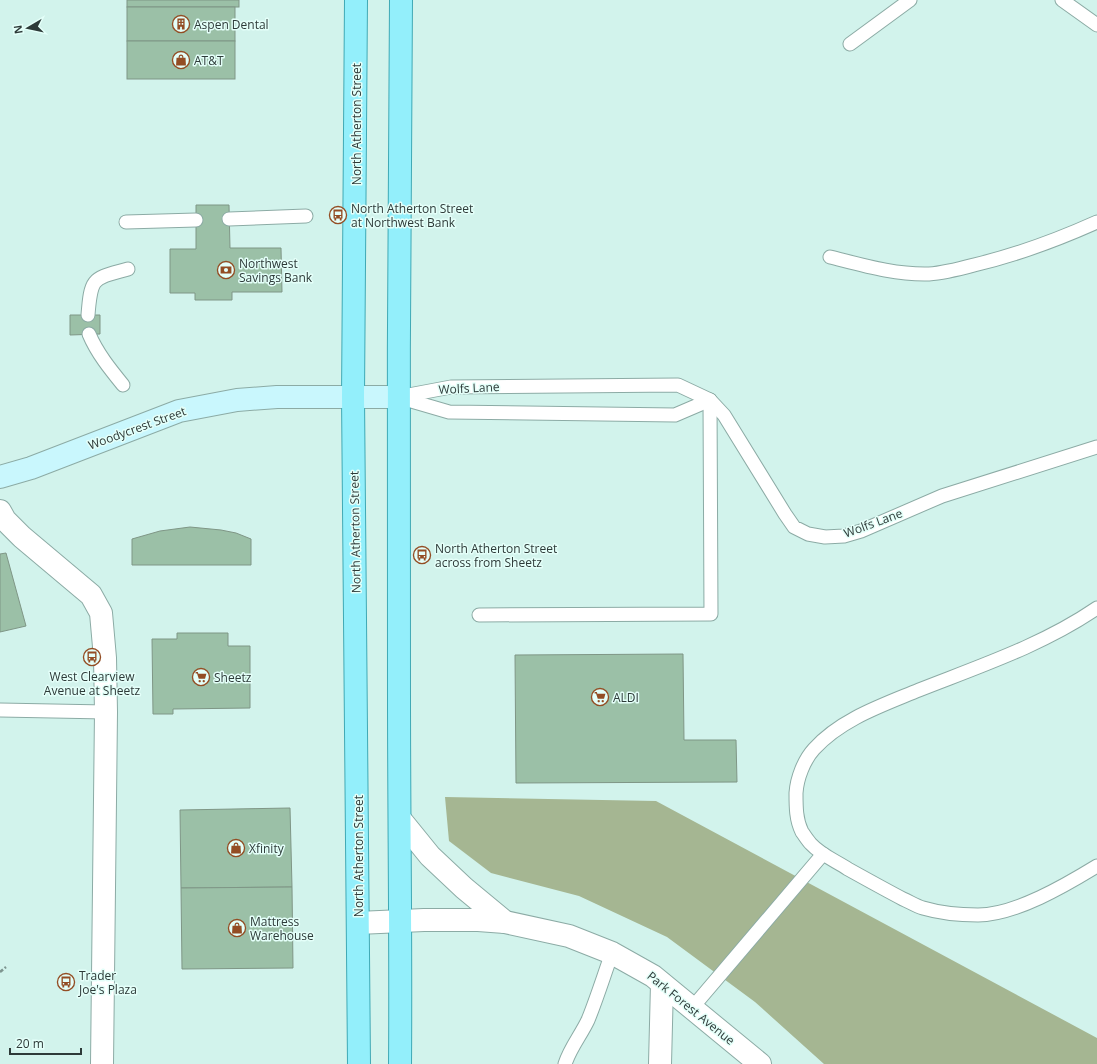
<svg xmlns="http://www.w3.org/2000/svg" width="1097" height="1064" font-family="'Open Sans',sans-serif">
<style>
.forest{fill:#a5b692}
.building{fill:#9bc0a7;stroke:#7f9686}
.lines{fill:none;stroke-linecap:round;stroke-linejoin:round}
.lane-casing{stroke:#8caba5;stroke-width:15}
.street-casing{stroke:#8caba5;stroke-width:24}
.secondary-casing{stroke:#8caba5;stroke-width:24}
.primary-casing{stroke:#40a9b5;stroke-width:24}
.path{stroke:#7e9590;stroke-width:2.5;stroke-dasharray:4 2;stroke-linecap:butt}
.lane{stroke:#fff;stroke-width:13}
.street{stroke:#fff;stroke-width:22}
.secondary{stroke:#c9f7fd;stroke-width:22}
.primary{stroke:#93effb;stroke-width:22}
.labels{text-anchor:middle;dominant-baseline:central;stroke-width:3;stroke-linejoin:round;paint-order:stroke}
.poi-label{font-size:12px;fill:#2d3a38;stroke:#e4fff9;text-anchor:start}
.street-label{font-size:12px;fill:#2d3a38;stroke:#e4fff9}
</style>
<rect width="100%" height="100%" fill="#d2f3ec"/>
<!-- forest -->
<polygon class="forest" points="445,797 656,801 1097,1038 1097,1064 824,1064 755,1002 667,937 579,896 491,873 449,841"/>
<!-- building -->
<g class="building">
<rect x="127" y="0" width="112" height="7"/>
<rect x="127" y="7" width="108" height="34"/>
<rect x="127" y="41" width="108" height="38"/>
<polygon points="196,205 229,205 230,248 281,248 282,292 232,292 232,300 195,300 195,293 170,293 170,249 196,249"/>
<polygon points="70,315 100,315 100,334 70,335"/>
<polygon points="190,527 221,530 236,533 251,539 251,565 132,565 132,539 160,531"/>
<polygon points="6,553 26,626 0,632 0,554"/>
<polygon points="177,633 228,633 228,646 250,646 250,708 173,709 173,714 153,714 152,639 177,639"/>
<polygon points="683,654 684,740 736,740 737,782 516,783 515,655"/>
<polygon points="290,808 292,887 181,888 180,810"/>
<polygon points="292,887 293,968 182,969 181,888"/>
</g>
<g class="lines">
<!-- lane casing -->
<g class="lane-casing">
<g id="lane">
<polyline points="1062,0 1097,25"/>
<polyline points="850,44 910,0"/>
<polyline points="229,219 306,216"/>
<polyline points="126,222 196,220"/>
<path d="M830,257c32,8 65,18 99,17 15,-1 30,-5 45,-9 42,-10 83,-25 123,-43"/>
<path d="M88,315c3,-39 5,-36 40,-46"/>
<path d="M89,334c8,19 21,35 34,51"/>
<polyline points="398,397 451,387 678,385 710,400 724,415 785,514 794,527 808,534 825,537 844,536 861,531 942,496 1097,447"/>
<polyline points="401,398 449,412 675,415 710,400"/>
<path d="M1097,608c-54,37 -117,58 -178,82 -36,15 -78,29 -105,59 -10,11 -17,29 -18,44 0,14 0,27 6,39 3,4 6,9 9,12 10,11 25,17 37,25 18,10 36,20 55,30 7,3 13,7 20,9 17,5 38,7 55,7 37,0 88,-30 119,-49"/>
<polyline points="479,615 711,614 710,400"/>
<polyline points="0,710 106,712"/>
<polyline points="692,1008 823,854"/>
<path d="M565,1064c5,-16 16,-29 23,-44 9,-22 16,-45 24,-67"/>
</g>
</g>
<!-- street casing -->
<g class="street-casing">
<g id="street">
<polyline points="0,511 5,520 22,537 91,595 101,613 105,658 106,712 102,1064"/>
<polyline points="400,819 430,856 464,888 505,922"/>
<polyline points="358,923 424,920 478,920 505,922 569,936 612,953 653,976 760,1064"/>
<polyline points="660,1064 662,984"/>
</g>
</g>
<!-- secondary casing -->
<g class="secondary-casing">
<polyline id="secondary" points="0,477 31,468 179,411 237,400 277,397 398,397"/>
</g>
<!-- primary casing -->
<g class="primary-casing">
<g id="primary">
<polyline points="356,0 353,397 359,1064"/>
<path d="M400,1064c1,-123 -1,-246 -1,-369 -1,-232 0,-463 2,-695"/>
</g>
</g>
<!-- path -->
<polyline class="path" points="0,972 6,967"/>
<!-- lane -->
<use href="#lane" class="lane"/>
<!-- street -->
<use href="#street" class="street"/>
<!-- secondary -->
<use href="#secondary" class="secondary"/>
<!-- primary -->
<use href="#primary" class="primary"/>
</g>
<!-- icons -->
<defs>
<g id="building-ring" transform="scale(0.9)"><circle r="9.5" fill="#e4fff9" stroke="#934d24" stroke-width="1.5"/><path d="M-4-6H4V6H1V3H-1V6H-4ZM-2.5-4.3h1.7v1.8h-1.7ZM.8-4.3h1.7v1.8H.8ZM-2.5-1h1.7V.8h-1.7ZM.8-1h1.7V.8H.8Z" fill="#934d24"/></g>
<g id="shop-ring" transform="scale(0.9)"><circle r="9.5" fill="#e4fff9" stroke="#934d24" stroke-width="1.5"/><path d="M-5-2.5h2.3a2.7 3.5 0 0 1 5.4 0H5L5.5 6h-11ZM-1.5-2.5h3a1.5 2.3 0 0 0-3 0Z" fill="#934d24"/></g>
<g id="bus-ring" transform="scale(0.9)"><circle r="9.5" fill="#e4fff9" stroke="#934d24" stroke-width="1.5"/><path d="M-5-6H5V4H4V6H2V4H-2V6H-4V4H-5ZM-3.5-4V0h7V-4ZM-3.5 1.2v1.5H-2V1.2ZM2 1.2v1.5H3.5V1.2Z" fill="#934d24"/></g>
<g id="bank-ring" transform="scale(0.9)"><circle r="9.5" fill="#e4fff9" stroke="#934d24" stroke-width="1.5"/><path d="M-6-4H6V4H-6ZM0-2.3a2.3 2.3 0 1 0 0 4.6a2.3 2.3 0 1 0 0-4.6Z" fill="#934d24"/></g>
<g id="supermarket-ring" transform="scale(0.9)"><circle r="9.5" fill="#e4fff9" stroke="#934d24" stroke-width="1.5"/><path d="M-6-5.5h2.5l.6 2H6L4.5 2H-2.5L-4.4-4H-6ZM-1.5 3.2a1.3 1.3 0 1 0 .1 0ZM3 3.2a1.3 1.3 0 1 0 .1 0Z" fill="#934d24"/></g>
</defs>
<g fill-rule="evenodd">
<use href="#building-ring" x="181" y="24"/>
<use href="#shop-ring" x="181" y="60"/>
<use href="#bus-ring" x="338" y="215"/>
<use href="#bank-ring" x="226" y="270"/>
<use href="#bus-ring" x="422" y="555"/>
<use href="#bus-ring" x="92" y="657"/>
<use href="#supermarket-ring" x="201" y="677"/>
<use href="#supermarket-ring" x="600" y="697"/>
<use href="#shop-ring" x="236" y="848"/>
<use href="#shop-ring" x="237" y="928"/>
<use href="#bus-ring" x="66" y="982"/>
</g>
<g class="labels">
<!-- poi labels -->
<g class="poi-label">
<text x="194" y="24">Aspen Dental</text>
<text x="194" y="60">AT&amp;T</text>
<text x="351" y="208">North Atherton Street<tspan x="351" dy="14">at Northwest Bank</tspan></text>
<text x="239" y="263">Northwest<tspan x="239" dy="14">Savings Bank</tspan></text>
<text x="435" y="548">North Atherton Street<tspan x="435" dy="14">across from Sheetz</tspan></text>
<text x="92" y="676" text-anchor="middle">West Clearview<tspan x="92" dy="14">Avenue at Sheetz</tspan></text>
<text x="214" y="677">Sheetz</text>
<text x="613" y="697">ALDI</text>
<text x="249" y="848">Xfinity</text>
<text x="250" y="921">Mattress<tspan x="250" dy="14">Warehouse</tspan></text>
<text x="79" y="975">Trader<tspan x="79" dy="14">Joe's Plaza</tspan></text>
</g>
<!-- street labels -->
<g class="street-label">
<text transform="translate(356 124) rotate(-90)">North Atherton Street</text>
<text transform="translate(469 388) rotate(-3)">Wolfs Lane</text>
<text transform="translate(137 428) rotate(-20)">Woodycrest Street</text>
<text transform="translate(873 523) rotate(-20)">Wolfs Lane</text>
<text transform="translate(355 532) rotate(-91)">North Atherton Street</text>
<text transform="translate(358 856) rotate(-90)">North Atherton Street</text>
<text transform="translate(691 1008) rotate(39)">Park Forest Avenue</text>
</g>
</g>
<!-- north arrow -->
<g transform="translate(28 28) rotate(261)" stroke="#e4fff9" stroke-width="3" paint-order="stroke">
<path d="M0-3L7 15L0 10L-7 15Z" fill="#2d3a38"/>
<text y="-6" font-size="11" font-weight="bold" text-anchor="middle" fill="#2d3a38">N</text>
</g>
<!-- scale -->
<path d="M10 1048v6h71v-6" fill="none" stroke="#2d3a38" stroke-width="2"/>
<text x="16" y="1048" font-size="12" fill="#2d3a38" stroke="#e4fff9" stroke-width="3" paint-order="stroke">20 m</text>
</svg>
